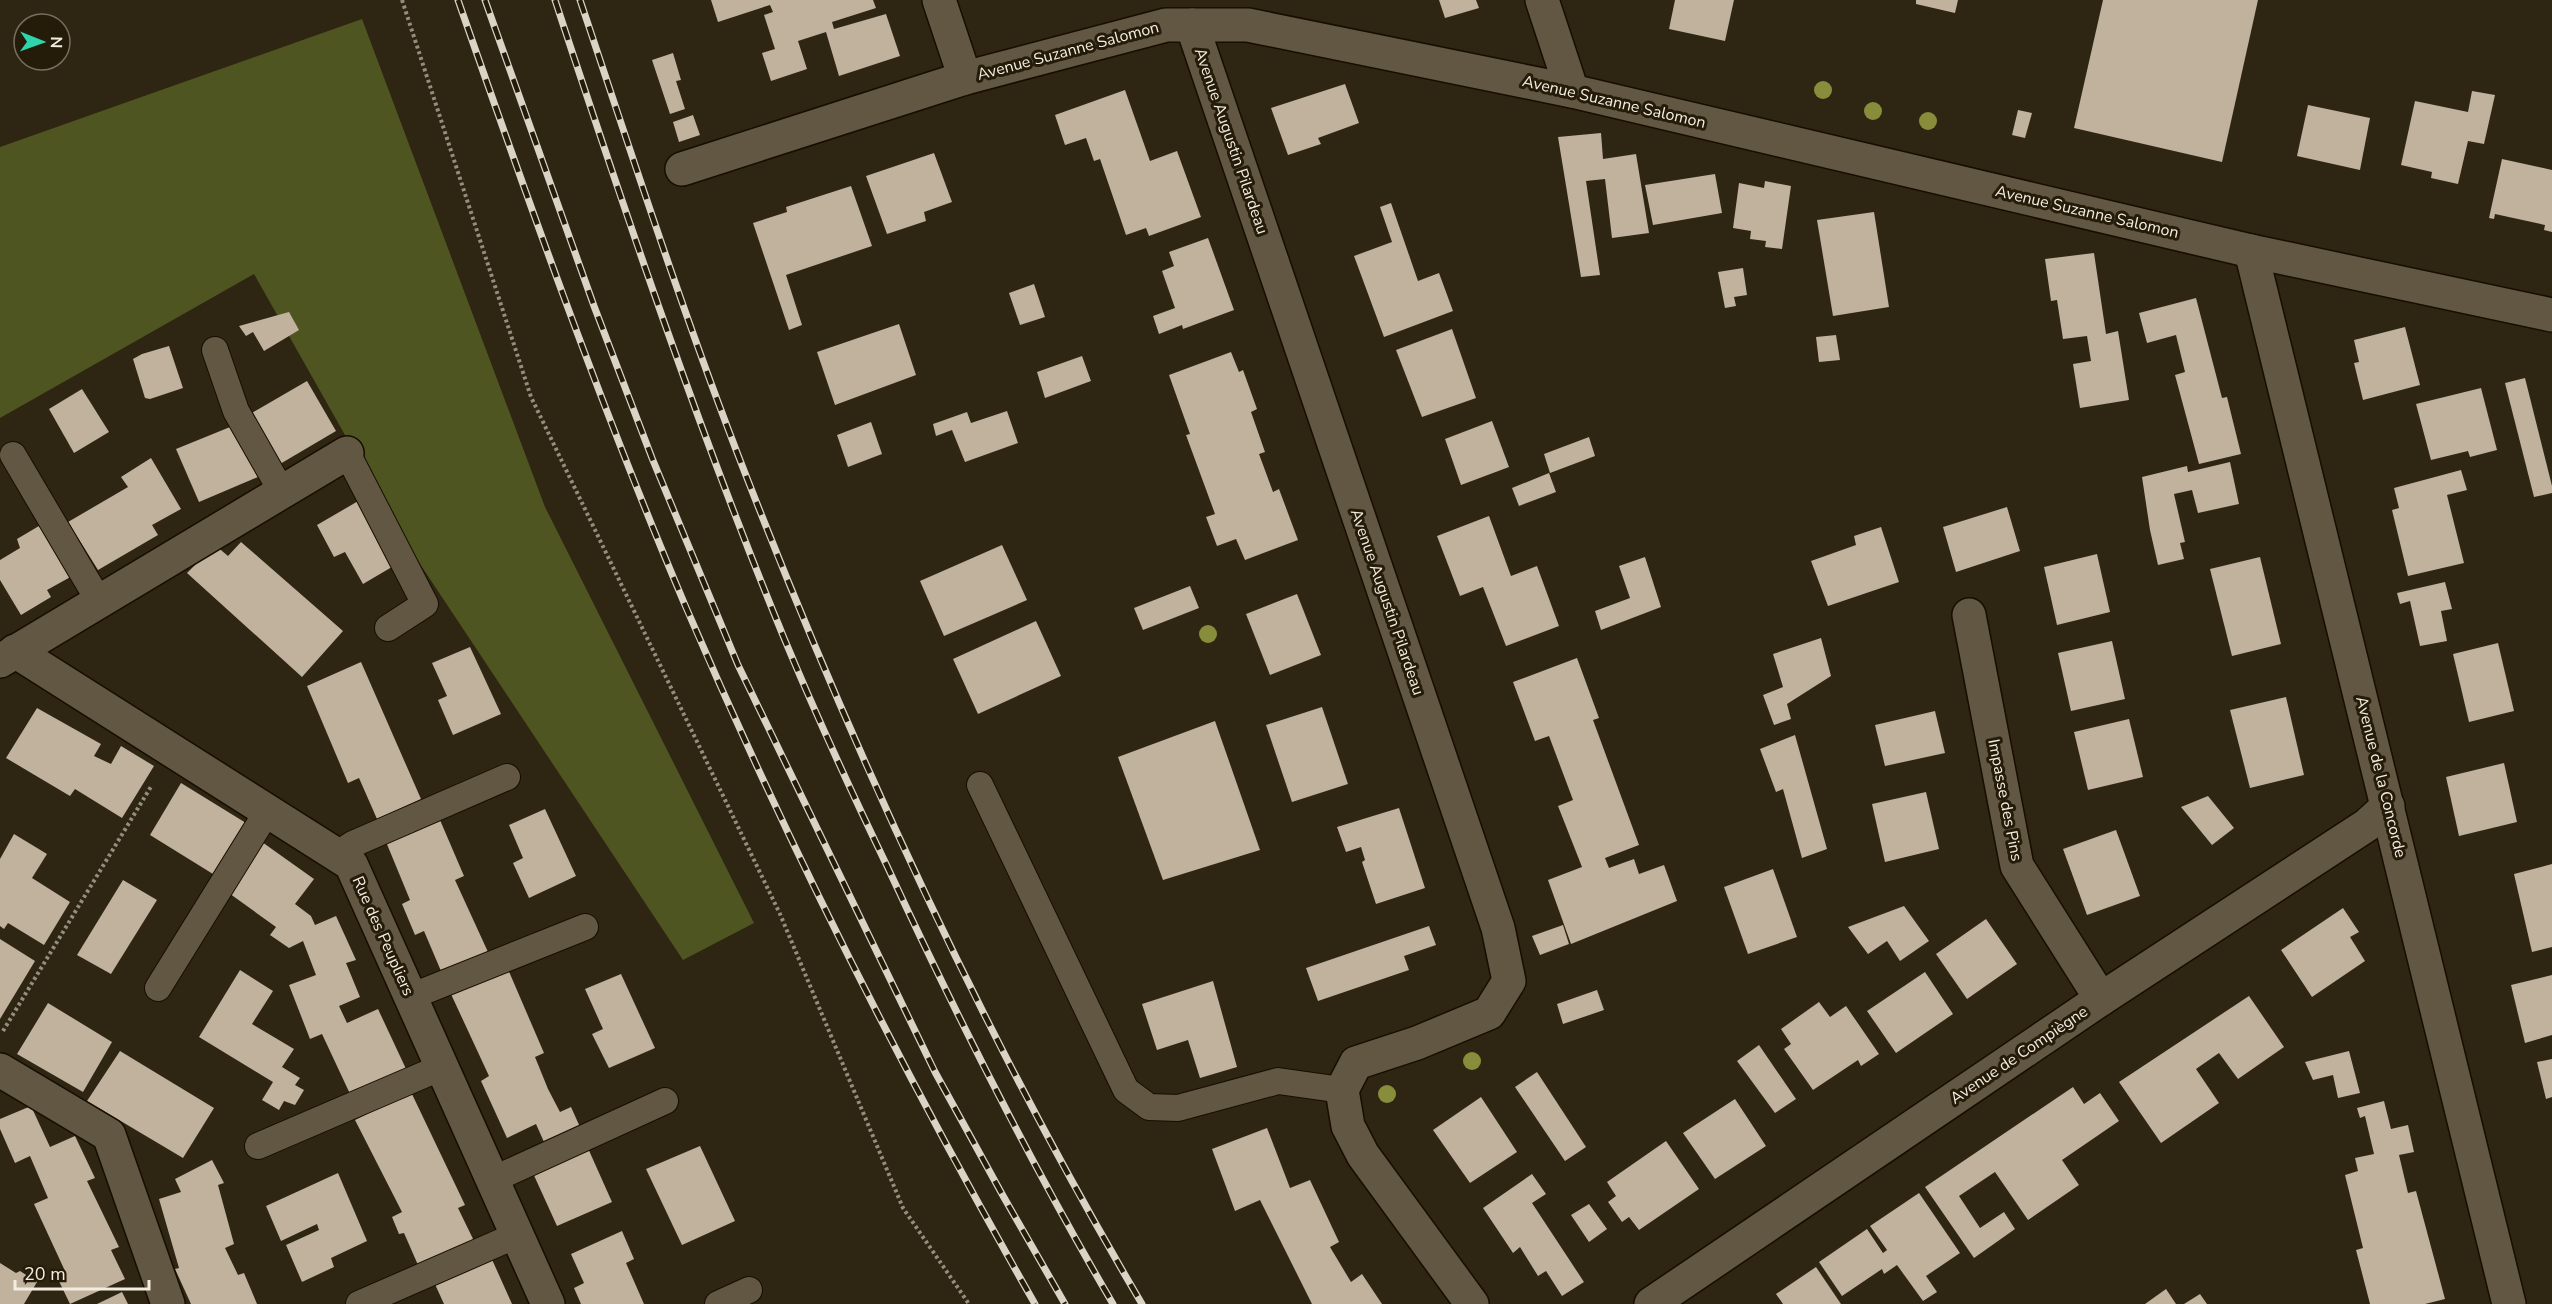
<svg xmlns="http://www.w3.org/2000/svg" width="2552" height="1304" font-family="'Nunito Sans',sans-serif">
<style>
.forest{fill:#4e5520}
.building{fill:#c1b29d}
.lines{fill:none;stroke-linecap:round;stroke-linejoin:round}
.lane-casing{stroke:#160e00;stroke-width:28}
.street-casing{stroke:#160e00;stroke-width:36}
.path{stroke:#958e7e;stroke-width:4;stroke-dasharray:3 3;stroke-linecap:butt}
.lane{stroke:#625743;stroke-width:26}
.street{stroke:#625743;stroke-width:33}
.rail-casing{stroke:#dad4c7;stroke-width:7}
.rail{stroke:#241b09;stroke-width:4.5;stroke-dasharray:14;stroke-linecap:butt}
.tree{fill:#888d3c}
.labels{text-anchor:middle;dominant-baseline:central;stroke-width:6;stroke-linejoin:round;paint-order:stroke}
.street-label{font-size:16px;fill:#f3ede1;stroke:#241b09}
</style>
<rect width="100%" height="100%" fill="#2e2512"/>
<!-- forest -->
<polygon class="forest" points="362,19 545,507 754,923 683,960 406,543 254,274 0,418 0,147"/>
<!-- building -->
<g class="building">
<polygon points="711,0 873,0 876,8 832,22 834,29 886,14 900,56 839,76 826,32 798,41 807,69 771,81 762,53 775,49 764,15 773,12 770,5 718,22"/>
<polygon points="1439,0 1476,0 1479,8 1445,18"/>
<polygon points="1675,0 1734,0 1725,41 1669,29"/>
<polygon points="1916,0 1958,0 1955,13 1916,4"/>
<polygon points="2103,0 2258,0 2222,162 2074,128"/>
<polygon points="673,53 681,80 676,81 685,109 670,114 652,60"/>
<polygon points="1345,84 1359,123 1318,138 1321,144 1288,155 1271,108"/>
<polygon points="1125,90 1150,161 1177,151 1201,217 1149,236 1146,228 1126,235 1100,159 1094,161 1086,138 1065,145 1055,115"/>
<polygon points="2472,91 2495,95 2484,144 2468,141 2458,184 2431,178 2432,172 2401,165 2415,101 2468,112"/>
<polygon points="2308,105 2370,118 2360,170 2297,156"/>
<polygon points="2018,110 2032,113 2025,138 2012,135"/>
<polygon points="693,115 700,135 679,142 673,122"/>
<polygon points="1601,133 1603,159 1636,154 1649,233 1612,238 1605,179 1586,181 1600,275 1581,277 1558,137"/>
<polygon points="934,153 952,202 924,212 926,221 887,234 866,176"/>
<polygon points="2502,159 2552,170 2552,232 2544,230 2545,225 2495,214 2494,219 2489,218"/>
<polygon points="1715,174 1722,213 1653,225 1645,185"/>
<polygon points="1765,181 1791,186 1782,249 1765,247 1766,241 1750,239 1751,231 1733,228 1739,183 1764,188"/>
<polygon points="851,186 872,246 786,275 802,325 789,330 753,223 787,212 786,207"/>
<polygon points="1391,203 1418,281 1439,273 1453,311 1384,337 1354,256 1392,242 1380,207"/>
<polygon points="1874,212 1889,307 1833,316 1817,220"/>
<polygon points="1208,238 1234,310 1183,329 1182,325 1159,334 1153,316 1175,308 1162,271 1174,266 1169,252"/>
<polygon points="2094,253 2106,334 2118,331 2129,400 2080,408 2073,364 2091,361 2087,336 2063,339 2057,300 2051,301 2045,259"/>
<polygon points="1743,268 1747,295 1734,297 1736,306 1725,308 1718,272"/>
<polygon points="1034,284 1045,317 1020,325 1009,293"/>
<polygon points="2196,298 2222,398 2227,397 2241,454 2199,464 2175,375 2185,372 2176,335 2147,343 2139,313"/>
<polygon points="289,312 299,330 264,351 253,332 246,336 239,326"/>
<polygon points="899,324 916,375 835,405 817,352"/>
<polygon points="2405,327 2420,385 2363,400 2354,363 2359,362 2354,340"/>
<polygon points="1452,329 1476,398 1422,417 1396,350"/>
<polygon points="1836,335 1840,360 1819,362 1816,337"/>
<polygon points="169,346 183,388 150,399 145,398 133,359 142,354"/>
<polygon points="1231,352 1239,372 1243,370 1257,409 1251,412 1265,452 1259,454 1273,492 1279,489 1298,540 1245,560 1236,539 1217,546 1206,517 1215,514 1186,435 1190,434 1169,375"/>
<polygon points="1082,356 1091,381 1045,398 1037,372"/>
<polygon points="2525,378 2552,486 2552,493 2534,497 2505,383"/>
<polygon points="307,381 336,431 280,464 250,414"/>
<polygon points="2481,388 2497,450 2470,457 2468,451 2431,460 2416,404"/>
<polygon points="82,389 109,432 74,453 49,409"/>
<polygon points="1007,411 1018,443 965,462 952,430 936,436 933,424 967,412 971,423"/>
<polygon points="1492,421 1509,467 1461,485 1445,439"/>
<polygon points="871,422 882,454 848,467 837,435"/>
<polygon points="235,425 258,477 199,502 176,449"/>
<polygon points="1589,437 1595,456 1550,473 1544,454"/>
<polygon points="151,458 181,509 152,525 158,535 98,570 68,522 128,487 121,477"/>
<polygon points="2230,462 2239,504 2198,513 2192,490 2174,494 2185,542 2180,543 2184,559 2158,565 2150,530 2142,477 2187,466 2188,472"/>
<polygon points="2461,470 2467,490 2447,495 2464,563 2408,576 2392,510 2399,508 2394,488"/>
<polygon points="1549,473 1556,492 1519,506 1512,488"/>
<polygon points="360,500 397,564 363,584 345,552 334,557 317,525"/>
<polygon points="2007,507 2020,551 1956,572 1943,527"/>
<polygon points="1489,516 1511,576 1537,566 1559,626 1506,646 1483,587 1460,596 1437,536"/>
<polygon points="44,523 74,575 47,590 51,597 21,615 0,580 0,560 20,548 17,539"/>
<polygon points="1881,527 1899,582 1828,606 1811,561 1856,545 1854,536"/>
<polygon points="241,542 343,631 302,677 187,573 215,545 228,556"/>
<polygon points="1002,545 1027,600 944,636 920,581"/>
<polygon points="2097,554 2110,612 2057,625 2044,567"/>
<polygon points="1645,557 1661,607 1601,630 1595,611 1630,598 1619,566"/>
<polygon points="2260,557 2281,644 2232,656 2210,569"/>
<polygon points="2445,582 2452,609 2441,611 2447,641 2420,646 2410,601 2400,604 2397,593"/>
<polygon points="1190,586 1199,608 1143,630 1134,608"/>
<polygon points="1297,594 1321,655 1270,675 1246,614"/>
<polygon points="1036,621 1061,676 978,714 953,659"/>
<polygon points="1821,638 1831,676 1787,704 1791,719 1774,725 1763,695 1783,687 1773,654"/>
<polygon points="2112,641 2125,699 2071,711 2058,653"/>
<polygon points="2498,643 2514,711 2469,722 2453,654"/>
<polygon points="470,647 501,714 453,735 438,700 447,696 432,663"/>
<polygon points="1577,658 1599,718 1593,720 1639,845 1605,858 1609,868 1634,859 1639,874 1664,865 1677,901 1571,944 1548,880 1582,867 1558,806 1573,800 1549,736 1535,741 1513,682"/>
<polygon points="361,662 421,799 377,819 359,778 348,783 307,686"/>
<polygon points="2286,697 2304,775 2250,788 2230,710"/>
<polygon points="1322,707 1348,784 1292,802 1266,725"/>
<polygon points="37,708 101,744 94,756 111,764 121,746 154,766 122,818 75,789 70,796 6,758"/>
<polygon points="1935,711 1945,753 1885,766 1875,725"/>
<polygon points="2129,719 2143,777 2088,790 2074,732"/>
<polygon points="1215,721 1260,850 1163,880 1118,757"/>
<polygon points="1795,735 1827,849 1802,858 1783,789 1776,792 1760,749"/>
<polygon points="2504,763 2517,822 2459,836 2446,777"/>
<polygon points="181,783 246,823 213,874 150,835"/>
<polygon points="1926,792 1939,849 1885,862 1872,804"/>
<polygon points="2208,796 2234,828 2212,845 2181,807"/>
<polygon points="1399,808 1425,888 1376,904 1362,862 1365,860 1361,847 1346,852 1337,827"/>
<polygon points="545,809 576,876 529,898 513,863 523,858 509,825"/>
<polygon points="437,813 464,876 455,880 488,952 441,971 424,931 415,935 402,904 410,900 384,837"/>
<polygon points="2116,830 2140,896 2087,915 2063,849"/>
<polygon points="14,834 47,854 32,878 70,902 44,945 8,923 4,929 0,926 0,859"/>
<polygon points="262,842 314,879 295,904 311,916 315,925 336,916 356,960 346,963 360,997 339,1006 347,1023 378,1009 407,1071 351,1096 322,1034 310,1039 289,985 316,975 303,941 289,948 270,935 276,927 226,891"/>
<polygon points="2552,864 2552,947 2532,952 2514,874"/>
<polygon points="1773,869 1797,937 1748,954 1724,887"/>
<polygon points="123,880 157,900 111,974 77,955"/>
<polygon points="1904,906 1929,941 1900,961 1887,941 1868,954 1848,927"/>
<polygon points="2343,908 2359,932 2350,937 2365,961 2312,997 2281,950"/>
<polygon points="1986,919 2017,964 1967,999 1936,954"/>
<polygon points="1563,925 1569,944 1540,955 1532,936"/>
<polygon points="1429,926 1436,945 1404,956 1409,970 1318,1001 1306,968"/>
<polygon points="0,939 35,961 0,1019"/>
<polygon points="507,967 544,1053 535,1057 548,1089 560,1112 571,1107 580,1127 544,1142 536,1124 507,1138 481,1081 489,1076 450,992"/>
<polygon points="240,970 273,991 252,1024 294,1049 282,1067 300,1078 295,1085 304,1090 295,1105 284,1101 279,1110 262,1100 273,1082 199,1037"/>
<polygon points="1925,972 1953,1014 1896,1053 1867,1011"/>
<polygon points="621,974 655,1048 609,1068 592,1034 603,1029 585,989"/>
<polygon points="2552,975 2552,1035 2525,1043 2511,985"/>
<polygon points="1213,981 1237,1067 1200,1078 1188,1040 1157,1050 1142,1004"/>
<polygon points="1597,990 1604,1010 1563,1024 1557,1004"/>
<polygon points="2249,996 2284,1047 2238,1079 2219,1053 2196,1069 2219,1103 2161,1143 2119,1082"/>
<polygon points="1819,1002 1830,1017 1846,1006 1879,1054 1861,1066 1858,1060 1813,1090 1784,1049 1791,1044 1781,1029"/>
<polygon points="48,1003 112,1042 83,1092 17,1054"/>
<polygon points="1759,1045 1796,1099 1775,1113 1737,1061"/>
<polygon points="120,1051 214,1108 183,1158 87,1101"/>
<polygon points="2349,1051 2360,1093 2338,1098 2333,1075 2313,1080 2305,1062"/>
<polygon points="2552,1059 2552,1097 2546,1099 2537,1062"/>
<polygon points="1537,1072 1586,1147 1565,1161 1515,1087"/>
<polygon points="2073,1087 2084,1104 2100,1093 2119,1121 2062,1160 2079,1185 2028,1220 1995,1172 1959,1196 1980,1228 2004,1212 2015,1229 1974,1258 1925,1187"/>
<polygon points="411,1092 465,1205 458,1208 474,1241 418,1265 404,1233 399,1234 392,1217 402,1212 355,1120"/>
<polygon points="1481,1097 1517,1152 1470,1183 1433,1130"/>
<polygon points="1735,1099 1766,1146 1715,1179 1683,1133"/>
<polygon points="2384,1101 2391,1129 2408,1125 2414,1152 2399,1155 2408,1193 2416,1191 2445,1299 2425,1304 2370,1304 2356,1250 2363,1248 2345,1175 2358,1171 2355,1158 2374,1154 2365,1116 2360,1118 2357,1108"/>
<polygon points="31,1106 50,1147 75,1136 95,1178 87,1181 119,1247 111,1250 125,1279 70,1304 56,1275 65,1271 34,1204 48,1198 30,1156 15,1163 0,1129 0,1119"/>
<polygon points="1267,1128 1290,1188 1310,1180 1339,1242 1330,1247 1351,1282 1362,1274 1382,1304 1312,1304 1260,1200 1235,1211 1212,1149"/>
<polygon points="1666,1141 1699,1189 1639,1230 1629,1217 1622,1222 1608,1202 1616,1196 1607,1182"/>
<polygon points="587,1146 612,1202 557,1226 532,1171"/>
<polygon points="700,1146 735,1221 682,1245 646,1169"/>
<polygon points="212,1160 224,1183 218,1185 234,1244 225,1248 238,1275 244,1273 257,1304 191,1304 175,1269 179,1268 159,1199 181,1192 175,1179"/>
<polygon points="338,1173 367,1241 331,1258 334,1267 302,1282 286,1245 319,1230 317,1224 281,1241 266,1206"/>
<polygon points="1532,1174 1546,1194 1532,1203 1584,1282 1562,1296 1546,1271 1538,1276 1520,1247 1513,1253 1483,1208"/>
<polygon points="1919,1193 1960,1253 1926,1276 1937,1292 1923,1301 1897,1265 1884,1274 1882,1269 1842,1296 1819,1262 1867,1229 1883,1253 1887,1250 1870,1226"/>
<polygon points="1589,1204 1607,1229 1589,1242 1571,1215"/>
<polygon points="622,1231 634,1259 626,1263 644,1304 581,1304 574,1288 584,1283 571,1254"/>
<polygon points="490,1255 512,1304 444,1304 434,1282"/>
<polygon points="0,1263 16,1273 20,1271 37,1282 24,1304 0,1304"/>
<polygon points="1816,1267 1841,1304 1783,1304 1776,1294"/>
<polygon points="2166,1289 2176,1304 2145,1304"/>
<polygon points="122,1292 128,1304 97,1304"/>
<polygon points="2200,1294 2207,1304 2184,1304"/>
</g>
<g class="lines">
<!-- lane casing -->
<g class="lane-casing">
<g id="lane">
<polyline points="215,350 236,411 282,492"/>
<polyline points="347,453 425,604 388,628"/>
<polyline points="13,455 99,601"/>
<polyline points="980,785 1126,1090 1149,1107 1178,1108 1278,1081 1342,1090"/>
<polyline points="336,855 353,844 507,777"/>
<polyline points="158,988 267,812"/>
<polyline points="410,997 585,927"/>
<polyline points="258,1146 442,1067"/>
<polyline points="492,1180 665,1101"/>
<polyline points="359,1304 517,1235"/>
<polyline points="718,1304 749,1290"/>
</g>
</g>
<!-- street casing -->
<g class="street-casing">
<g id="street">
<polyline points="939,0 965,78"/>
<polyline points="1542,0 1572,91"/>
<polyline points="1192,25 1498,928 1509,981 1489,1013 1417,1043 1356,1063 1342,1090 1348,1126 1363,1155 1472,1304"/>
<polyline points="682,169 965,78 1166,25 1248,25 1572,91 2251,251 2552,315"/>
<polyline points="2251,251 2509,1304"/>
<polyline points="1969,615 2017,866 2101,999"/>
<polyline points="15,651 351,864 548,1304"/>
<polyline points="0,661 347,453"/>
<polyline points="0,1070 109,1135 168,1304"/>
<polyline points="1651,1304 2101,999 2367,825 2388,806"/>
</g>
</g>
<!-- path -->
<g class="path">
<polyline points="402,0 531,397 780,914 903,1208 969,1304"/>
<polyline points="3,1031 152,785"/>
</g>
<!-- lane -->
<use href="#lane" class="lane"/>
<!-- street -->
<use href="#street" class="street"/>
<!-- rail casing -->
<g class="rail-casing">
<g id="rail">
<path d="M458,0c71,203 143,407 227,605 103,240 221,473 350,699"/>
<polyline points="485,0 594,306 652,458 738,665 935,1072 1002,1194 1065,1304"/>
<path d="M555,0c71,215 143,429 229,638 32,77 67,153 103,228 69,149 143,296 226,438"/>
<path d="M580,0c53,158 104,317 165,473 111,285 241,567 397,831"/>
</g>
</g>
<!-- rail -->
<use href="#rail" class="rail"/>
</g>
<!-- trees -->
<g class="tree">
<circle cx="1823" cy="90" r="9"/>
<circle cx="1873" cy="111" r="9"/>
<circle cx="1928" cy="121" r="9"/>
<circle cx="1208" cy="634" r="9"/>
<circle cx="1472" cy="1061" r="9"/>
<circle cx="1387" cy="1094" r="9"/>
</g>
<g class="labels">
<!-- street labels -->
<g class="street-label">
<text transform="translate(1068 51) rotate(-15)">Avenue Suzanne Salomon</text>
<text transform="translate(1614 102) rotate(13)">Avenue Suzanne Salomon</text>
<text transform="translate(1231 141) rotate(71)">Avenue Augustin Pilardeau</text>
<text transform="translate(2087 212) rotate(13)">Avenue Suzanne Salomon</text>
<text transform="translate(1387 602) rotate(71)">Avenue Augustin Pilardeau</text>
<text transform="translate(2381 777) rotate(76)">Avenue de la Concorde</text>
<text transform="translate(2005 800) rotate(79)">Impasse des Pins</text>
<text transform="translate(383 936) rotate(66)">Rue des Peupliers</text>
<text transform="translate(2019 1055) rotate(-34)">Avenue de Compiègne</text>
</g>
</g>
<!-- north arrow -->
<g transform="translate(42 42) rotate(91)"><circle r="28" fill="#241b09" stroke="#776f5f" stroke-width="1.5"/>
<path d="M0-4.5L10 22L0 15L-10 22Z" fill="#2ed4ab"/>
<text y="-9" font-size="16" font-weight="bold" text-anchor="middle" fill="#f3ede1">N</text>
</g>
<!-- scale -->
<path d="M15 1280v9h134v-9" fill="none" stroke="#f3ede1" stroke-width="3"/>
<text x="24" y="1280" font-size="18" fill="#f3ede1" stroke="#241b09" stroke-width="4.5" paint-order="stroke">20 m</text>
</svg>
